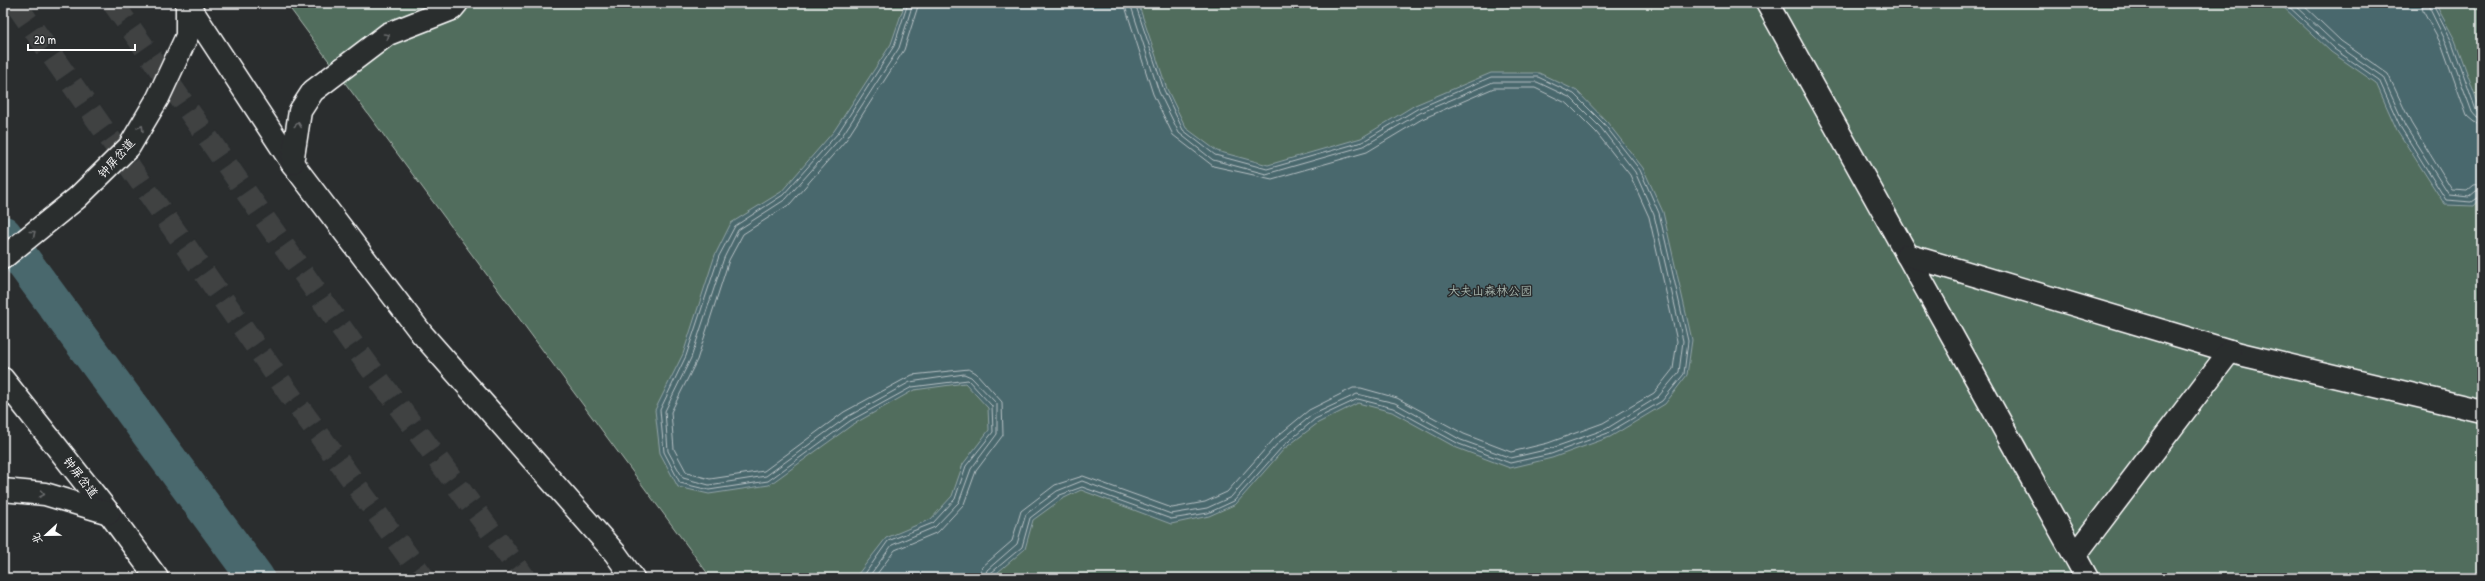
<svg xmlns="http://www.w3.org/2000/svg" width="2485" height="581" font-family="'Patrick Hand','LXGW WenKai TC',sans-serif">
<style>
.green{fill:#516d5d;stroke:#a8b6ae}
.water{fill:#4a676d;stroke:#92a4a7}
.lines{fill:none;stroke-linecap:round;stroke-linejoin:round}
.shore{stroke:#b7c2c5;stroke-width:1}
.canal{stroke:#4a676d;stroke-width:37}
.highway-tunnel{stroke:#3f4243;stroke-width:22;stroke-dasharray:22 11;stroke-linecap:butt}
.minor-casing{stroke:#fff;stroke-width:25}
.major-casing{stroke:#fff;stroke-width:25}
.minor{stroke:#2a2d2e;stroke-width:22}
.major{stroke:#2a2d2e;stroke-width:22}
.oneway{stroke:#6a6c6d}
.labels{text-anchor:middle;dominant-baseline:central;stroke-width:3;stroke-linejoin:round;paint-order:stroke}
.street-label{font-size:12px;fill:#fff;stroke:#2a2d2e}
.park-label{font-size:12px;fill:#a8b6ae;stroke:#2a2d2e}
</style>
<rect width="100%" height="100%" fill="#2a2d2e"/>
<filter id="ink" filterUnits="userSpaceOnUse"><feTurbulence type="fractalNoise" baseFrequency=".025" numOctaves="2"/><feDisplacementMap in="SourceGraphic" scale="8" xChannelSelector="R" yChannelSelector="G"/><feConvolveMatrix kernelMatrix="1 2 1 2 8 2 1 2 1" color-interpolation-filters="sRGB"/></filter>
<g filter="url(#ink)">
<!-- green -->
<polygon class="green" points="286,3 2482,3 2482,578 711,578"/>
<!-- water -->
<g class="water">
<polygon points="905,3 1138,3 1167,89 1186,128 1217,151 1268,165 1361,138 1415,105 1491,73 1539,73 1577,91 1607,122 1643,168 1663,212 1692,340 1687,375 1665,404 1610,437 1552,458 1510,468 1457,448 1392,412 1358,403 1318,423 1284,449 1236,504 1209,516 1171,524 1081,490 1062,499 1033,520 1025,549 991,578 859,578 858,574 886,538 931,519 952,496 963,464 989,430 988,408 965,383 914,390 852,425 769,485 709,494 678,487 660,453 655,410 683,354 715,255 731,223 781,192 834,131 891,44"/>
<polygon points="2279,3 2435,3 2455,40 2482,114 2482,197 2474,206 2445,205 2397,130 2376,83 2331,52"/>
</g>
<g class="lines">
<!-- shore -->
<g class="shore">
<polyline points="2285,3 2334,49 2379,80 2401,128 2446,200 2472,202 2482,195"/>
<polyline points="2292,3 2337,45 2383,77 2405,126 2449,195 2469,197 2476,191 2482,190"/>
<polyline points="2301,3 2341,41 2388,74 2411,123 2452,190 2467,191 2474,185 2482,184"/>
<polyline points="2421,3 2423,11 2442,46 2467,116 2474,122 2482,124"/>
<polyline points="2427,3 2447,44 2472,112 2476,117 2482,118"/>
<polyline points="2432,3 2452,42 2476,110 2482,113"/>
<polyline points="862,578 888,541 933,523 955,499 966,466 993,432 992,406 968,380 912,387 850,421 768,481 709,490 680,483 664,452 660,410 686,356 719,256 735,226 783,195 838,133 894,46 908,3"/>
<polyline points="868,578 892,545 935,527 959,502 971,469 997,434 997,404 971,377 964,374 910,382 847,417 766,476 709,485 683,478 668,451 665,411 691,358 724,258 738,230 786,199 842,136 899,48 913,3"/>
<polyline points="874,578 895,550 938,532 964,504 976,471 1003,435 1002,402 976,373 969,369 912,375 844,412 764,471 710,479 687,473 674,449 671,412 697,360 729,260 743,234 790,204 846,140 904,50 919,3"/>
<polyline points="978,578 982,567 1012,541 1021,511 1055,485 1083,476 1172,508 1205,502 1227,492 1274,439 1309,410 1353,388 1361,388 1397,398 1464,434 1511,452 1548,443 1603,423 1654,393 1673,369 1677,341 1649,217 1630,175 1596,132 1568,104 1535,88 1494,88 1422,119 1367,152 1272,179 1213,166 1173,135 1153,94 1124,3"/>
<polyline points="984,578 987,570 1017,544 1026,514 1057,491 1082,481 1171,514 1207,508 1231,497 1278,443 1312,415 1357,394 1395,403 1461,440 1511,458 1549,449 1606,429 1658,397 1679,372 1683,341 1654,215 1635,172 1601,128 1571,98 1537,82 1493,82 1420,113 1364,146 1266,174 1213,160 1179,133 1159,92 1130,3"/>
<polyline points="989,578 991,573 1022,547 1030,518 1060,495 1082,487 1171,519 1208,513 1234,501 1282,447 1315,419 1358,399 1393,408 1459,444 1510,463 1551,454 1608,433 1662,401 1684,374 1688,341 1659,213 1640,170 1604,124 1574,94 1538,77 1491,77 1417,109 1362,142 1267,169 1215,155 1183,130 1164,90 1135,3"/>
</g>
<!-- canal -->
<polyline class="canal" points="3,234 256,578"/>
<!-- highway-tunnel -->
<g class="highway-tunnel">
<polyline points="15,3 290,395 424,578"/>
<polyline points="113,3 357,350 525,578"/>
</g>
<!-- minor casing -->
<g class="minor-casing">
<g id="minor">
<polyline points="187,3 292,163 422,334 615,553 633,578"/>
<polyline points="1767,3 2087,578"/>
<polyline points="292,163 300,111 313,91 388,34 452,9 457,3"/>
<polyline points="1907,255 2240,354 2482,411"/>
<polyline points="2075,555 2230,351"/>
</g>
</g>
<!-- major casing -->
<g class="major-casing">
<g id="major">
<polyline points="3,258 77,198 129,147 158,98 187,36 187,3"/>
<polyline points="3,379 109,513 157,578"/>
<polyline points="3,490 45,494 109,513"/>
</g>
</g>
<!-- minor -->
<use href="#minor" class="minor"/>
<!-- major -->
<use href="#major" class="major"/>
</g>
<!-- one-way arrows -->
<defs><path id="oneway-chevron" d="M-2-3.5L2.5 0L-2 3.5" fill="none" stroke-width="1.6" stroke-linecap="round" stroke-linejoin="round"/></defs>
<g class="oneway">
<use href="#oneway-chevron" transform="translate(387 36) rotate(-31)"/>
<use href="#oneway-chevron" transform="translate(298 125) rotate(-82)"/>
<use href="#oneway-chevron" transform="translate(141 128) rotate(-59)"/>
<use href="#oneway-chevron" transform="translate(33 233) rotate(-39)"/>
<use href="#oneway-chevron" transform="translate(42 494) rotate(10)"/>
</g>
</g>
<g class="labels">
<!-- street labels -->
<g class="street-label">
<text transform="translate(116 158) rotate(-48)">钟屏岔道</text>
<text transform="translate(81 477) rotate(52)">钟屏岔道</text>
</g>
<!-- park labels -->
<g class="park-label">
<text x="1490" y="290">大夫山森林公园</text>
</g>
</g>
<!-- margin -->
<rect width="2485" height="581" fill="none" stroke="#2a2d2e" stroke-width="16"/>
<rect x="8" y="8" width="2469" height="565" fill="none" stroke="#fff" stroke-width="1.5" filter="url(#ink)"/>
<!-- north arrow -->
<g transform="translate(46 535) rotate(248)" stroke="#2a2d2e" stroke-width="3" paint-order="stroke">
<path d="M0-3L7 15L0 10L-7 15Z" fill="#ffffff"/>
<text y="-6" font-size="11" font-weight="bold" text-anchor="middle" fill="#ffffff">北</text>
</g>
<!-- scale -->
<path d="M28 44v6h107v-6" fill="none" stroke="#ffffff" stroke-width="2"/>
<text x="34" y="44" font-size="12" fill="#ffffff" stroke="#2a2d2e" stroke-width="3" paint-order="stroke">20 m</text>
</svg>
